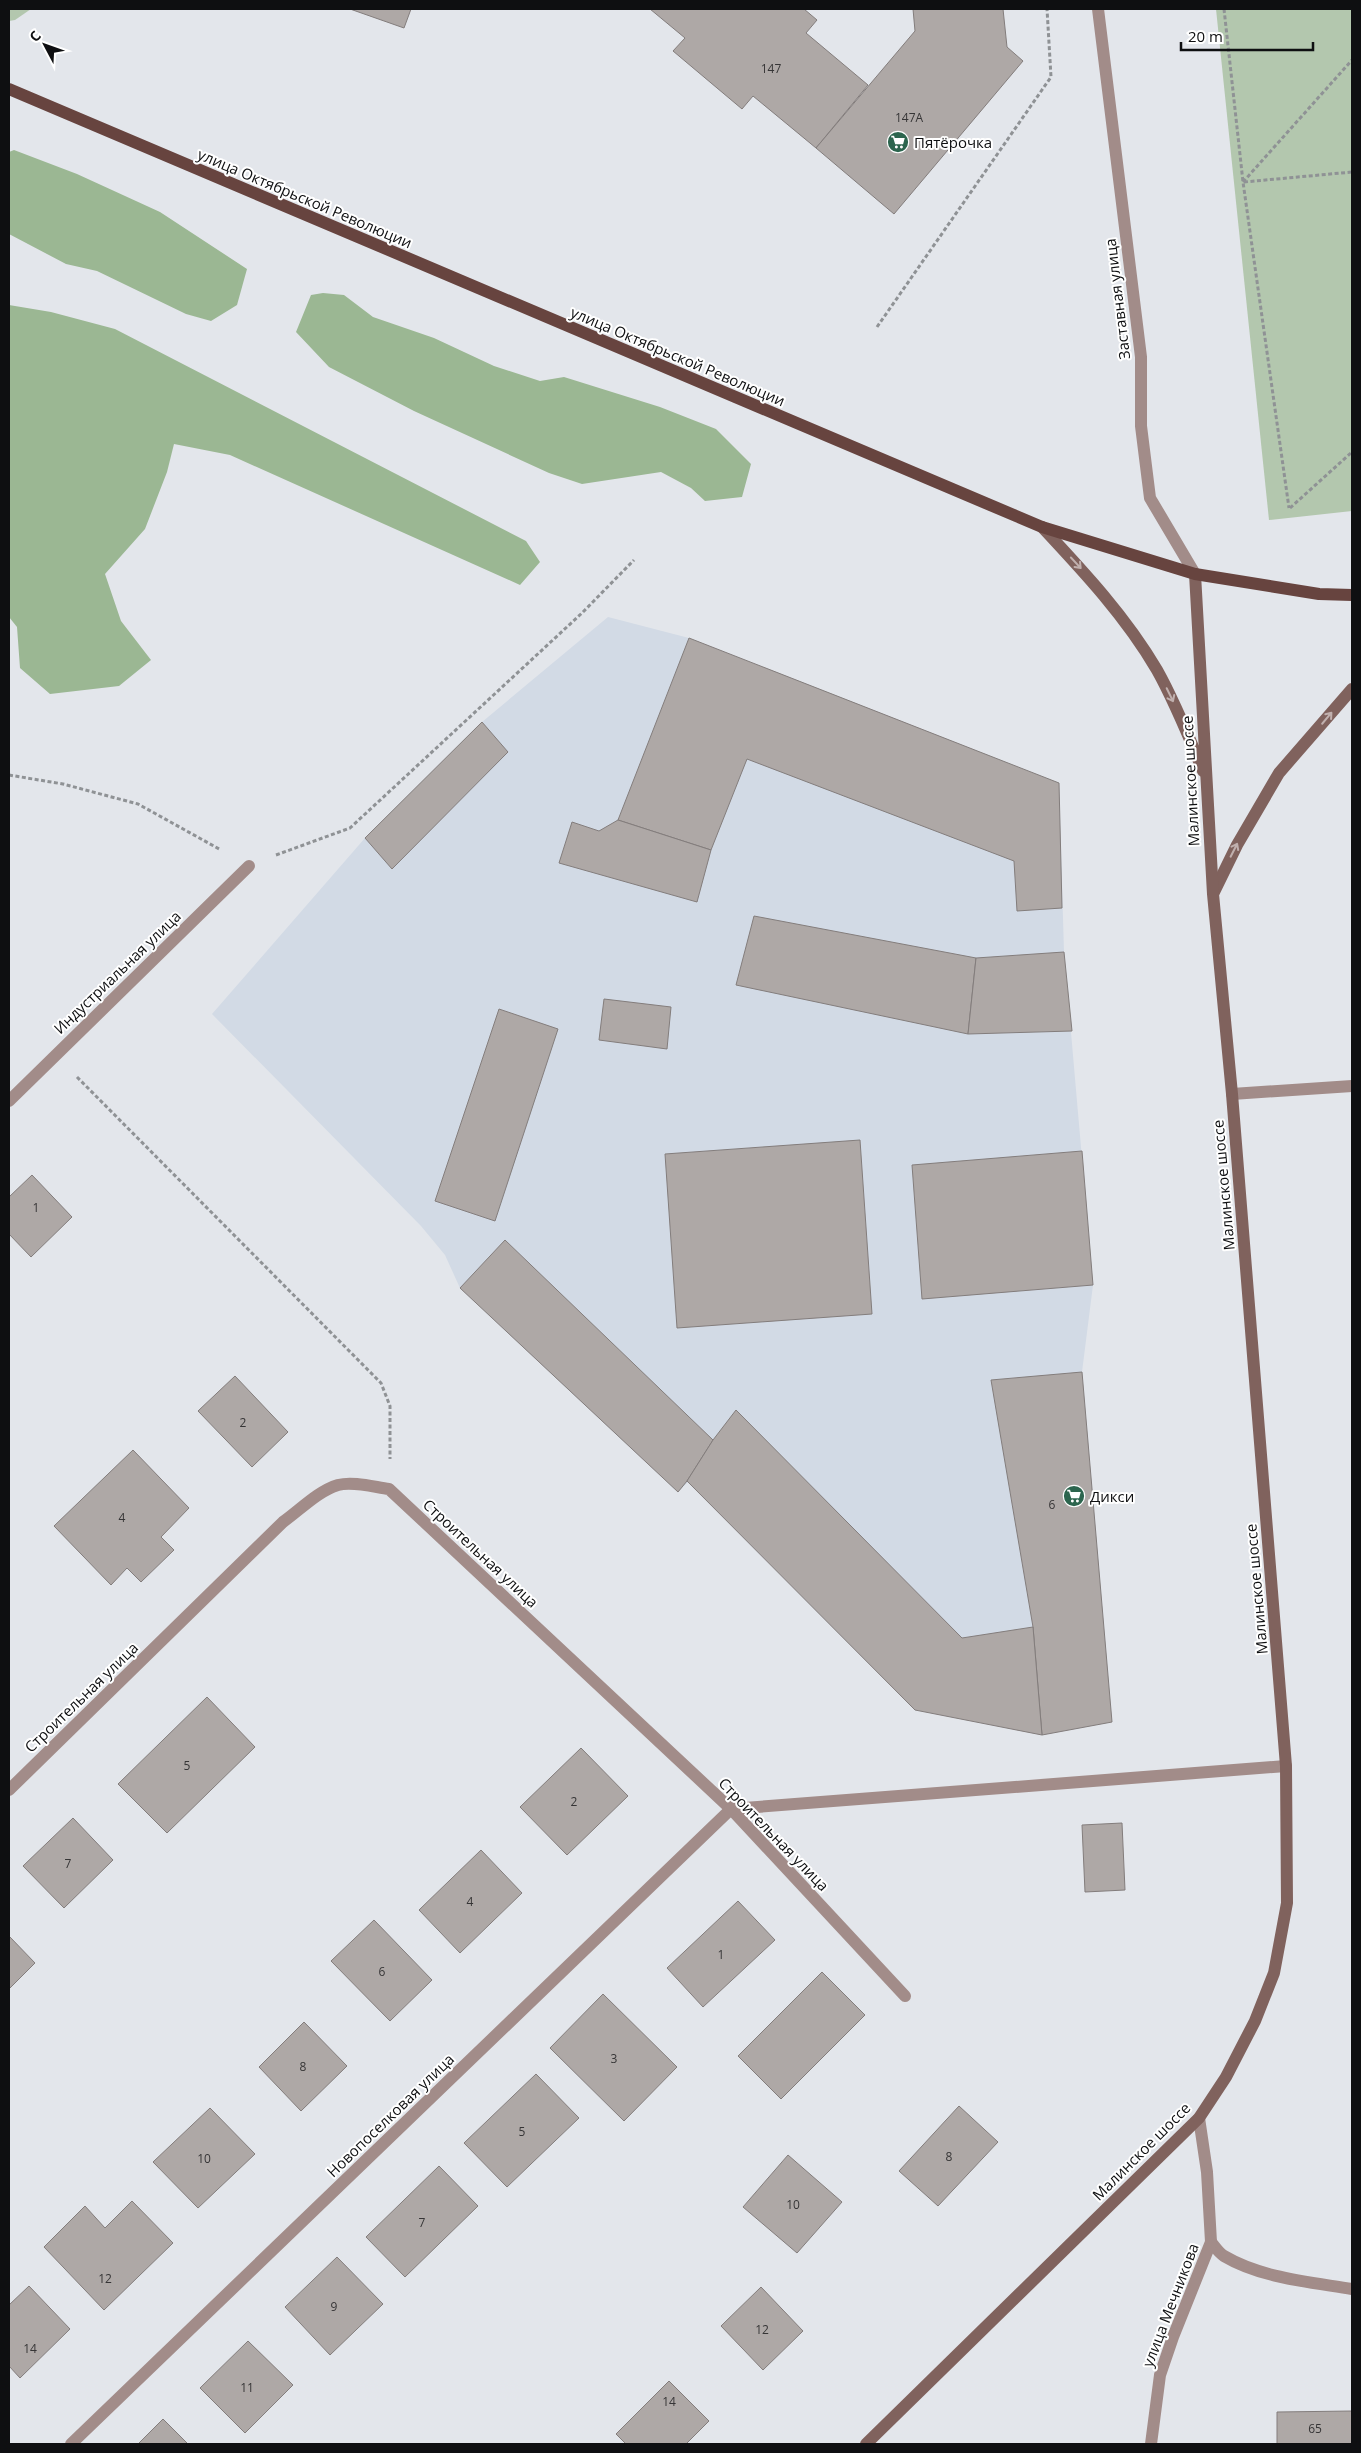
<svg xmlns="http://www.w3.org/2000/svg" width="1361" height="2453" font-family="'Open Sans',sans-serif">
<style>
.built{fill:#d2dae5}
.green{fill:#b3c7ae}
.forest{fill:#9bb793}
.building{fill:#aea8a6;stroke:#837d7c}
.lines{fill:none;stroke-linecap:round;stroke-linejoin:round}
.path{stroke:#8f9295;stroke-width:3;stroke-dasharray:4 2.5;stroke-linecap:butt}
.street{stroke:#a28c89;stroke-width:12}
.secondary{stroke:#80625d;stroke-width:12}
.primary{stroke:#67443f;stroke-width:12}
.oneway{stroke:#c0b0ae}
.labels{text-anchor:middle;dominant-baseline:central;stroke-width:4;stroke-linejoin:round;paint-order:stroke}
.number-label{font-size:12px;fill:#363536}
.poi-label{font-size:15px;fill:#0e0f11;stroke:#fff;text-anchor:start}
.street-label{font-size:15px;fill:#0e0f11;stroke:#fff}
</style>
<rect width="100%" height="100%" fill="#e3e6eb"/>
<!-- built -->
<polygon class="built" points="608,617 689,638 1059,783 1064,952 1093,1285 1082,1372 1112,1722 1042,1735 915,1710 688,1482 678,1492 460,1288 445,1255 421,1226 212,1014 365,838 482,722"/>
<!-- green -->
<g class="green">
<polygon points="9,9 31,9 15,20 9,21"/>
<polygon points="1216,9 1352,9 1352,511 1269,520"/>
</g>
<!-- forest -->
<g class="forest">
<polygon points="14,150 77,174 160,212 247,269 237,305 211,321 186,314 97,271 66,264 9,234 9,152"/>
<polygon points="323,293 344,295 373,317 434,338 494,366 540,381 564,377 660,407 716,429 751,464 742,497 705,501 691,488 661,472 582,484 549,473 414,411 329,367 296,332 311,295"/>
<polygon points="9,305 51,312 115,329 526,541 540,562 520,585 230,455 174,444 167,472 145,529 105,574 121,621 151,660 119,686 50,694 20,668 17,627 9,617"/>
</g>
<!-- building -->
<g class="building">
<polygon points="350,9 411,9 404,28"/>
<polygon points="650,9 804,9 817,20 806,33 868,85 816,148 753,96 742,109 673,51 685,38"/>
<polygon points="913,9 1003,9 1007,47 1023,61 894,214 816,148 915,31"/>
<polygon points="689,638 1059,783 1062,908 1017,911 1014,861 747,759 711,850 618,820"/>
<polygon points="482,722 508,752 392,869 365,838"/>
<polygon points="618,820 711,850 697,902 559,863 572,822 599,831"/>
<polygon points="754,916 976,958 968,1034 736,985"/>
<polygon points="1064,952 1072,1031 968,1034 976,958"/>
<polygon points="604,999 671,1007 667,1049 599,1040"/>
<polygon points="499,1009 558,1029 495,1221 435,1201"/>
<polygon points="860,1140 872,1314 677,1328 665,1154"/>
<polygon points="1082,1151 1093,1285 922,1299 912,1165"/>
<polygon points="32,1175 72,1217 31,1257 9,1234 9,1197"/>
<polygon points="505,1240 713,1440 687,1481 678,1492 460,1288"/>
<polygon points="1082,1372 1112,1722 1042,1735 1033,1627 991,1380"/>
<polygon points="235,1376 288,1432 252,1467 198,1411"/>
<polygon points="736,1410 962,1638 1033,1627 1042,1735 915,1710 687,1481 713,1440"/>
<polygon points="133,1450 189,1508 161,1537 174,1550 141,1582 127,1568 111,1585 54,1526"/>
<polygon points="207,1697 255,1747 167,1833 118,1784"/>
<polygon points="581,1748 628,1796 567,1855 520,1807"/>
<polygon points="73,1818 113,1860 64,1908 23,1866"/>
<polygon points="1122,1823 1125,1890 1085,1892 1082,1825"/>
<polygon points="481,1850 522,1893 460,1953 419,1910"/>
<polygon points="738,1901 775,1940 703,2007 667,1968"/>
<polygon points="374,1920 432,1980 390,2021 331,1961"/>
<polygon points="9,1936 35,1963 9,1989"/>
<polygon points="822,1972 865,2015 781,2099 738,2056"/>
<polygon points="603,1994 677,2067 624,2121 550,2048"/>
<polygon points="304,2022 347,2066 301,2111 259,2067"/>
<polygon points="536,2074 579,2118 507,2187 464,2143"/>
<polygon points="959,2106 998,2142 938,2206 899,2171"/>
<polygon points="210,2108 255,2154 198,2208 153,2162"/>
<polygon points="788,2155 842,2202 797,2253 743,2207"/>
<polygon points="439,2166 478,2206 405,2277 366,2237"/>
<polygon points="132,2201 173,2243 104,2310 44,2247 85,2206 105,2228"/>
<polygon points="337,2257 383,2304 330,2355 285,2307"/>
<polygon points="29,2286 70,2329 20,2378 9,2366 9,2305"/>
<polygon points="761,2287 803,2331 763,2370 721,2326"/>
<polygon points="248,2341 293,2385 245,2433 200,2388"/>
<polygon points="669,2381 709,2421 686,2444 626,2444 616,2434"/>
<polygon points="1352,2411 1352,2444 1277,2444 1277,2412"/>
<polygon points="163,2419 188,2444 138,2444"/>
</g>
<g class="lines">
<!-- path -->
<g class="path">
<polyline points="1224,9 1243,182 1289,508"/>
<polyline points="1243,182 1352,60"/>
<polyline points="1244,182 1352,172"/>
<polyline points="877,327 1051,77 1047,9"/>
<polyline points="1290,508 1352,452"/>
<polyline points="9,775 63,784 138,804 221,850"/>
<polyline points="276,855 350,828 582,613 634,560"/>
<polyline points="77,1077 381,1383 390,1406 390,1459"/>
</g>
<!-- street -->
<g class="street">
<polyline points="1098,9 1141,357 1141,426 1150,498 1195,574"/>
<polyline points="1232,1094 1352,1086"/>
<polyline points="9,1101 249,866"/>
<path d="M9,1790l274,-268c17,-12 35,-31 55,-37 15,-4 36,2 51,4l342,320 174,187"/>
<polyline points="731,1809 1286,1766"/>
<path d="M1211,2242c4,5 8,11 13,14 37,22 86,26 128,33"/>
<polyline points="71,2444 731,1809"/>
<polyline points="1151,2444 1160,2375 1173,2337 1211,2242 1207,2172 1199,2118"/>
</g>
<!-- secondary -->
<g class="secondary">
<path d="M1042,527c42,45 84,90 115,143 18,32 32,67 46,101"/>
<polyline points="1214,892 1237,845 1279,773 1352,689"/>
<polyline points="866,2444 1199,2118 1226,2077 1255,2021 1274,1973 1287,1903 1286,1766 1232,1094 1213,894 1195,574"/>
</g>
<!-- primary -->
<polyline class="primary" points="9,89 1042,527 1195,574 1319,594 1352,595"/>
</g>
<!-- one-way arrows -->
<defs><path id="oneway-shaft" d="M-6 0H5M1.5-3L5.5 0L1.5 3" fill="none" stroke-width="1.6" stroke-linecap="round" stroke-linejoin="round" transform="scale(1.25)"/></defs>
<g class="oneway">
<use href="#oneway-shaft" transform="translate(1076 563) rotate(47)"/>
<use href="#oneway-shaft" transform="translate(1170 695) rotate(64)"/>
<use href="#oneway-shaft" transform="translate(1327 718) rotate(-50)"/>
<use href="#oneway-shaft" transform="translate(1234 850) rotate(-63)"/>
</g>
<!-- icons -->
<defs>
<g id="supermarket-disc" transform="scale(1.125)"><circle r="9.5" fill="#2c654e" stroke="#fff"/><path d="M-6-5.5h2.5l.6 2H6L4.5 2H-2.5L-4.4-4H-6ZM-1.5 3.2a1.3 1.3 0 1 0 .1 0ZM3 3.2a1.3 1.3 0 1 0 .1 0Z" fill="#fff"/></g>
</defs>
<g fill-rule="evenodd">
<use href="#supermarket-disc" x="898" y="142"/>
<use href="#supermarket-disc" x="1074" y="1496"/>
</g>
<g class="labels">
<!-- number labels -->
<g class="number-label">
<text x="771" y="68">147</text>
<text x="909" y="117">147А</text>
<text x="36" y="1207">1</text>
<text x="243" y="1422">2</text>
<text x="1052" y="1504">6</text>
<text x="122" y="1517">4</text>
<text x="187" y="1765">5</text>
<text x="574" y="1801">2</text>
<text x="68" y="1863">7</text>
<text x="470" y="1901">4</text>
<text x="721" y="1954">1</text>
<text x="382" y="1971">6</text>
<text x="614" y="2058">3</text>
<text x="303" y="2066">8</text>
<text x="522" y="2131">5</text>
<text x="949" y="2156">8</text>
<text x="204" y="2158">10</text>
<text x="793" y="2204">10</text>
<text x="422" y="2222">7</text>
<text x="105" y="2278">12</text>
<text x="334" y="2306">9</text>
<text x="762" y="2329">12</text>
<text x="30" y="2348">14</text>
<text x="247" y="2387">11</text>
<text x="669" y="2401">14</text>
<text x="1315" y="2428">65</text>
</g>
<!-- poi labels -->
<g class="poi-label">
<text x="914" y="142">Пятёрочка</text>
<text x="1090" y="1496">Дикси</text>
</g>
<!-- street labels -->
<g class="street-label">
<text transform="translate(305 198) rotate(23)">улица Октябрьской Революции</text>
<text transform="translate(1117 299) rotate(-97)">Заставная улица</text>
<text transform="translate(678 356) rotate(23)">улица Октябрьской Революции</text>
<text transform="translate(1190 781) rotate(-93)">Малинское шоссе</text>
<text transform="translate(117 972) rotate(-44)">Индустриальная улица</text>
<text transform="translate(1223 1185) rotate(-95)">Малинское шоссе</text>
<text transform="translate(481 1553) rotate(43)">Строительная улица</text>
<text transform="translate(1256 1589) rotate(-95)">Малинское шоссе</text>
<text transform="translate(81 1697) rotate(-44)">Строительная улица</text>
<text transform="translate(774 1834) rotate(46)">Строительная улица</text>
<text transform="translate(390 2115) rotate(-44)">Новопоселковая улица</text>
<text transform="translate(1141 2151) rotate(-45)">Малинское шоссе</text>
<text transform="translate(1170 2305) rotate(-69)">улица Мечникова</text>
</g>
</g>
<!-- border -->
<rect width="1361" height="2453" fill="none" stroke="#0e0f11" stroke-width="20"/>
<!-- north arrow -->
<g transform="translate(45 45) rotate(311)" stroke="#ffffff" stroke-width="4" paint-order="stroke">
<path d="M0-4L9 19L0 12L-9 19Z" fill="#0e0f11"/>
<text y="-8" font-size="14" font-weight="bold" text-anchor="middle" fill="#0e0f11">С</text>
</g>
<!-- scale -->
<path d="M1181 42v8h132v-8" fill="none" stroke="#0e0f11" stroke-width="2.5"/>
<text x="1188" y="42" font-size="15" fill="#0e0f11" stroke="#ffffff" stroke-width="4" paint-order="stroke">20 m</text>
</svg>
